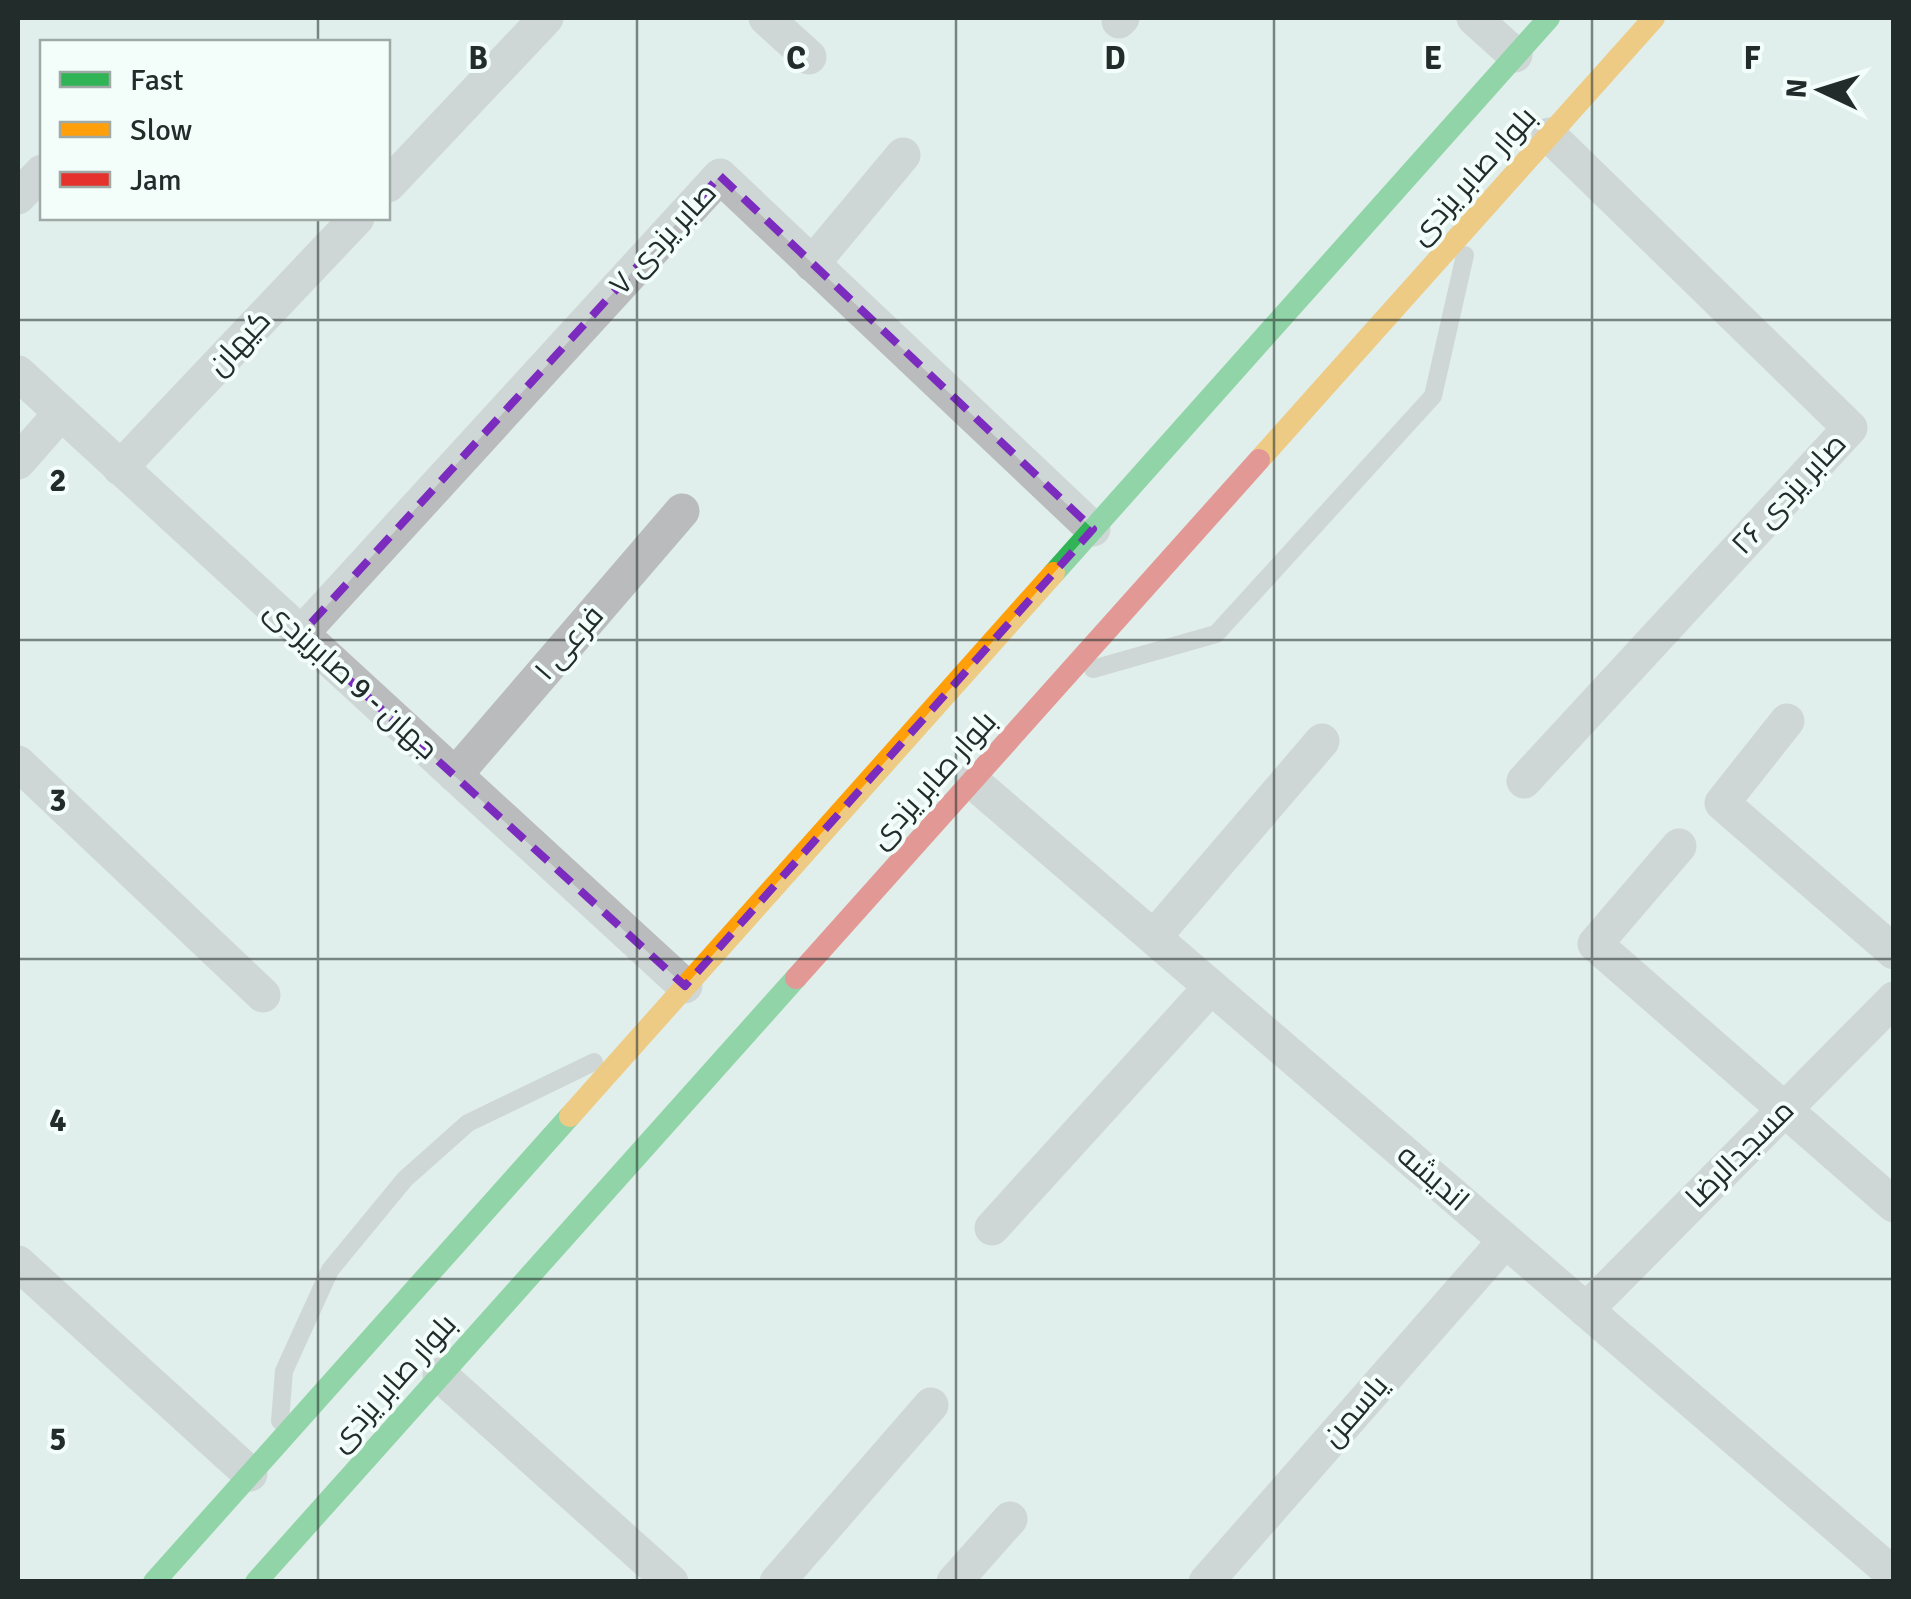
<svg xmlns="http://www.w3.org/2000/svg" width="1911" height="1599" font-family="Signika,Cairo,sans-serif">
<style>
.lines{fill:none;stroke-linecap:round;stroke-linejoin:round}
.lane{stroke:#babbbd;stroke-width:18}
.street{stroke:#babbbd;stroke-width:35}
.fast{stroke:#30b455;stroke-width:22}
.slow{stroke:#ff9f0a;stroke-width:22}
.jam{stroke:#e5322d;stroke-width:22}
.marked{fill:none;stroke:#7b2cbf;stroke-width:8;stroke-dasharray:20 12;stroke-linejoin:round}
.grid{fill:none;stroke:#222c2a;stroke-width:2.5;stroke-opacity:0.55}
.labels{text-anchor:middle;dominant-baseline:central;stroke-width:8;stroke-linejoin:round;paint-order:stroke}
.street-label{font-size:30px;fill:#222c2a;stroke:#f3fefb}
.grid-label{font-size:32px;text-anchor:middle;font-weight:bold;fill:#222c2a;stroke:#f3fefb;stroke-width:8;stroke-linejoin:round;paint-order:stroke}
</style>
<rect width="100%" height="100%" fill="#e0efeb"/>
<g class="lines">
<!-- lane -->
<g class="lane">
<polyline points="1093,669 1216,634 1433,396 1465,255"/>
<polyline points="280,1421 284,1371 330,1270 405,1179 468,1123 594,1062"/>
</g>
<!-- street -->
<g class="street">
<polyline points="766,18 809,57"/>
<polyline points="1474,18 1515,55"/>
<polyline points="1119,21 1122,18"/>
<polyline points="388,185 546,18"/>
<polyline points="18,197 42,172"/>
<polyline points="812,264 903,155"/>
<polyline points="18,373 685,986"/>
<polyline points="18,462 61,413"/>
<polyline points="120,468 357,218"/>
<polyline points="300,635 720,176 1093,529"/>
<polyline points="1787,721 1722,803 1894,952"/>
<polyline points="18,763 263,995"/>
<polyline points="455,775 682,511"/>
<polyline points="972,781 1894,1575"/>
<polyline points="1524,781 1850,428 1549,135"/>
<polyline points="1679,846 1595,944 1894,1205"/>
<polyline points="1154,937 1322,741"/>
<polyline points="992,1228 1211,987"/>
<polyline points="18,1263 250,1474"/>
<polyline points="1586,1310 1894,999"/>
<polyline points="440,1375 671,1582"/>
<polyline points="777,1582 931,1405"/>
<polyline points="954,1582 1010,1519"/>
<polyline points="1206,1582 1505,1241"/>
</g>
<!-- fast -->
<g class="fast">
<polyline points="1054,573 1549,18"/>
<polyline points="154,1582 570,1116"/>
<polyline points="256,1582 796,978"/>
</g>
<!-- slow -->
<g class="slow">
<polyline points="1259,460 1654,18"/>
<polyline points="570,1116 1054,573"/>
</g>
<!-- jam -->
<polyline class="jam" points="796,978 1259,460"/>
</g>
<!-- marked area -->
<path d="M0 0H1911V1599H0ZM720,176l373,353 -408,457 -385,-351z" fill="#e0efeb" fill-opacity=".55" fill-rule="evenodd"/>
<path class="marked" d="M720,176l373,353 -408,457 -385,-351z"/>
<!-- grid -->
<path class="grid" d="M318,18v24M637,18v1564M956,18v1564M1274,18v1564M1592,18v1564M318,218v1364M18,320h1876M18,640h1876M18,959h1876M18,1279h1876"/>
<g class="labels">
<!-- street labels -->
<g class="street-label">
<text transform="translate(1473 176) rotate(-48)">بلوار صابر یزدی</text>
<text transform="translate(663 239) rotate(-47)">صابر یزدی ۷</text>
<text transform="translate(239 343) rotate(-47)">کیهان</text>
<text transform="translate(1789 494) rotate(-47)">صابر یزدی ۲۶</text>
<text transform="translate(569 643) rotate(-49)">فرعی ۱</text>
<text transform="translate(351 680) rotate(42)">جهان - 9 صابریزدی</text>
<text transform="translate(933 780) rotate(-48)">بلوار صابر یزدی</text>
<text transform="translate(1740 1154) rotate(-45)">مسجدالرضا</text>
<text transform="translate(1433 1178) rotate(41)">اندیشه</text>
<text transform="translate(393 1383) rotate(-48)">بلوار صابر یزدی</text>
<text transform="translate(1355 1411) rotate(-49)">یاسمن</text>
</g>
</g>
<g class="grid-label">
<text x="478" y="69">B</text>
<text x="796" y="69">C</text>
<text x="1115" y="69">D</text>
<text x="1433" y="69">E</text>
<text x="1752" y="69">F</text>
<text x="58" y="491">2</text>
<text x="58" y="811">3</text>
<text x="58" y="1131">4</text>
<text x="58" y="1450">5</text>
</g>
<!-- border -->
<rect width="1911" height="1599" fill="none" stroke="#222c2a" stroke-width="40"/>
<!-- legend -->
<rect x="40" y="40" width="350" height="180" fill="#f3fefb" stroke="#9faaa7" stroke-width="2.5"/>
<rect x="60" y="72" width="50" height="15" fill="#30b455" stroke="#9faaa7" stroke-width="2.5"/>
<text x="130" y="90" font-size="30" fill="#222c2a">Fast</text>
<rect x="60" y="122" width="50" height="15" fill="#ff9f0a" stroke="#9faaa7" stroke-width="2.5"/>
<text x="130" y="140" font-size="30" fill="#222c2a">Slow</text>
<rect x="60" y="172" width="50" height="15" fill="#e5322d" stroke="#9faaa7" stroke-width="2.5"/>
<text x="130" y="190" font-size="30" fill="#222c2a">Jam</text>
<!-- north arrow -->
<g transform="translate(1821 90) rotate(274)" stroke="#f3fefb" stroke-width="8" paint-order="stroke">
<path d="M0-8L18 38L0 25L-18 38Z" fill="#222c2a"/>
<text y="-15" font-size="28" font-weight="bold" text-anchor="middle" fill="#222c2a">N</text>
</g>
</svg>
